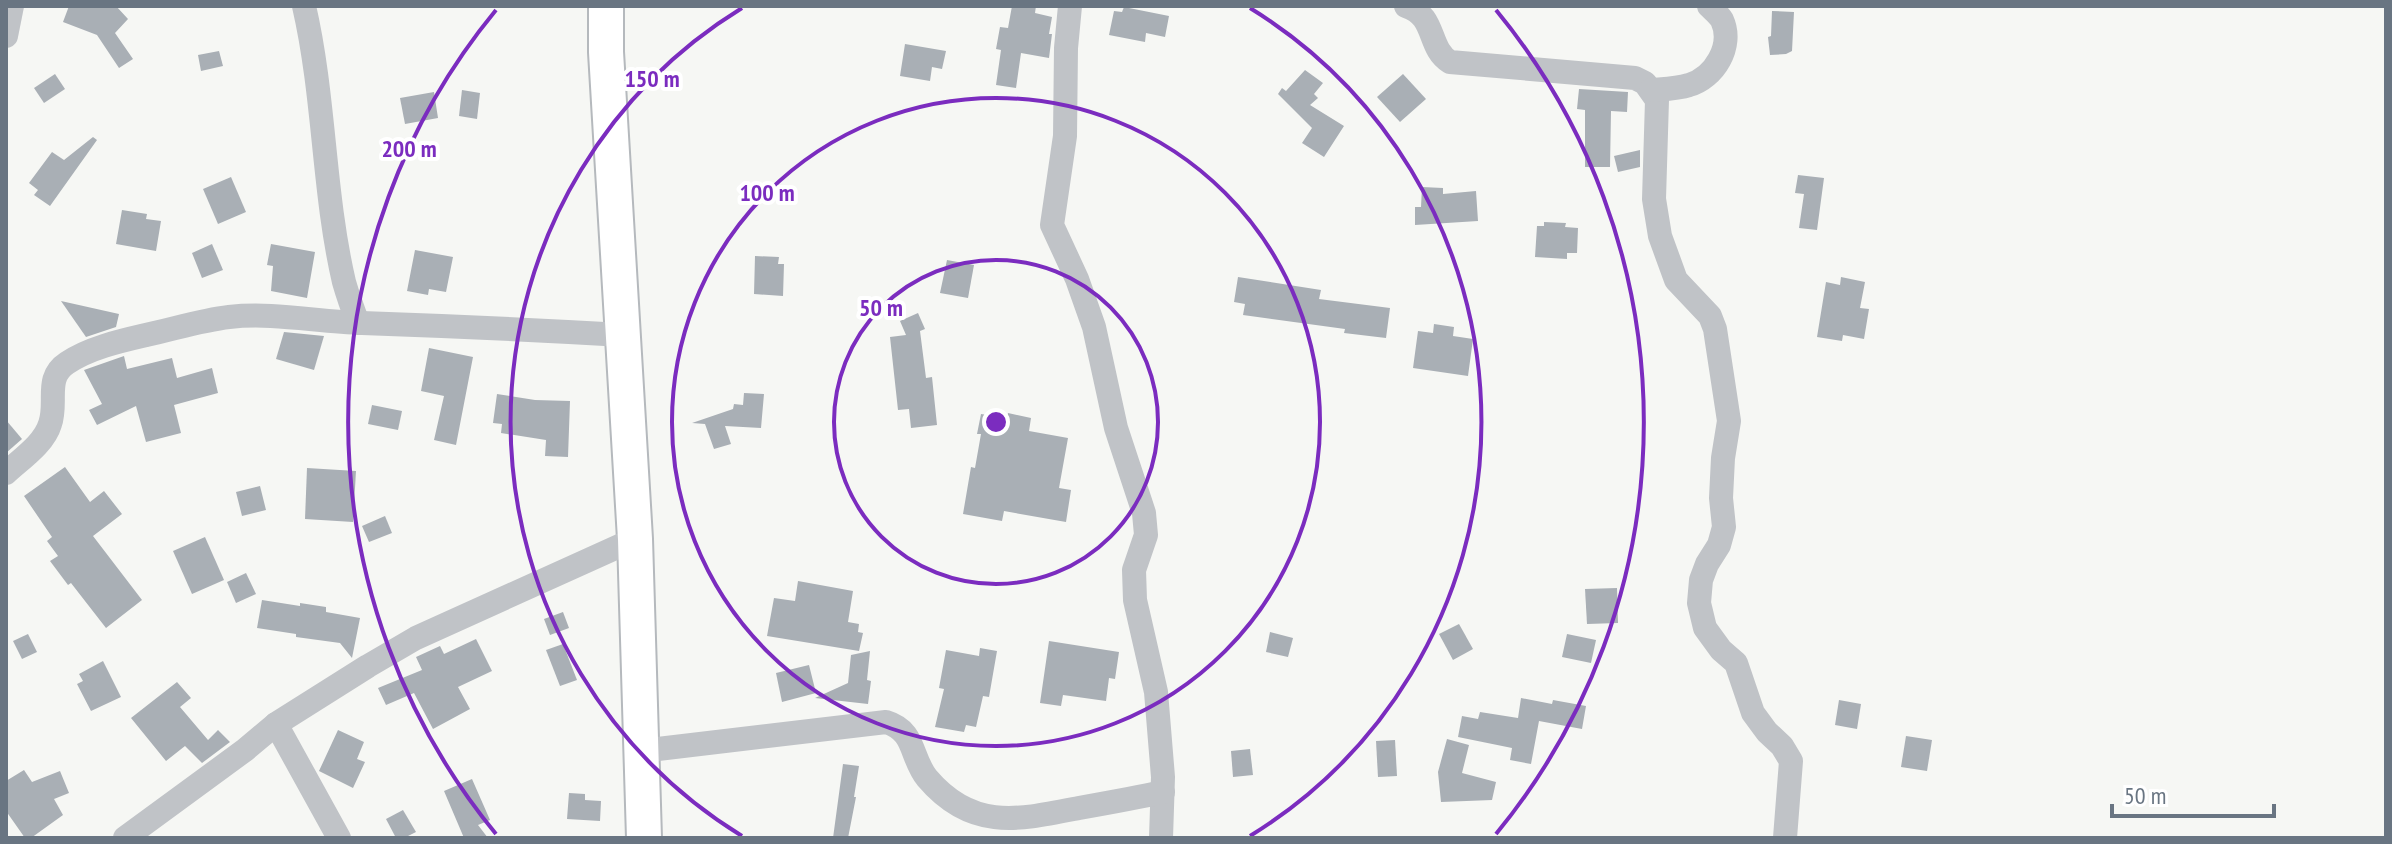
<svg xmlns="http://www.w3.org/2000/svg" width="2392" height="844" font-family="'PT Sans Narrow',sans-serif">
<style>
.building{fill:#a9afb5}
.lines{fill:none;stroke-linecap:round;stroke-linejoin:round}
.secondary-casing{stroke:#b5b9bd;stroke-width:38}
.street{stroke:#c0c3c7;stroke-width:24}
.secondary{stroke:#fff;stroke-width:34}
.ring{fill:none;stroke:#7b2cbf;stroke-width:4}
.centre{fill:#7b2cbf;stroke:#fff;stroke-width:4}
.ring-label{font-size:24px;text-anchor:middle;font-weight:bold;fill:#7b2cbf;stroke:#fff;stroke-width:8;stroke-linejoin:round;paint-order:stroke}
</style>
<rect width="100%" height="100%" fill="#f6f7f4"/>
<!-- building -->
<g class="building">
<polygon points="69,6 116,6 128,19 115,33 133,59 119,68 97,35 63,22"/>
<polygon points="1012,6 1036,6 1035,13 1052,17 1049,34 1052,34 1049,58 1021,53 1016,88 996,85 1001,50 996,49 1000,27 1008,28"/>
<polygon points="1124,7 1169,16 1165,37 1146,33 1145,42 1109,35 1114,11 1122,12"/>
<polygon points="1772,11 1794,12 1792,51 1786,54 1770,55 1768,37 1771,36"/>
<polygon points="905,44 946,51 942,69 932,67 930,81 900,76"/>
<polygon points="219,51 223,66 201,71 198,55"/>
<polygon points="1305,70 1323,83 1314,94 1318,98 1310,105 1344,126 1324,157 1302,143 1312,128 1278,94 1282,88 1286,91"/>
<polygon points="55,74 65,89 44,103 34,88"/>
<polygon points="1403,74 1426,99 1400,122 1377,97"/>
<polygon points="1579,89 1628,92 1627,112 1611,111 1610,167 1585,167 1585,110 1577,109"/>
<polygon points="462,90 480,93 477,119 459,116"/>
<polygon points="434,92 438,118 405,124 400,98"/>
<polygon points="93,137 97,140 50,206 34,195 38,190 29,183 52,152 64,160"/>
<polygon points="1640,150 1640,167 1618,172 1614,156"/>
<polygon points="1798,175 1824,178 1817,230 1799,228 1804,194 1795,193"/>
<polygon points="231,177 246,212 218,224 203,189"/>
<polygon points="1422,187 1443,188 1443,194 1476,191 1478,221 1415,225 1415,207 1421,207"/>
<polygon points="122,210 147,214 146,219 161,221 156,251 116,244"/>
<polygon points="1544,222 1566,223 1565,227 1578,228 1577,253 1567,253 1567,259 1535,257 1537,226 1544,226"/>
<polygon points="212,244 223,270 202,278 192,253"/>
<polygon points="271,244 315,252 307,298 271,291 273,266 267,265"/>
<polygon points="415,250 453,257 446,292 429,289 428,295 407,291"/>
<polygon points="755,256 779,257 778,264 784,264 783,296 754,294"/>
<polygon points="947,260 974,265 968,298 940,293"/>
<polygon points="1238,277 1321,290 1319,299 1390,308 1386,338 1344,333 1345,329 1243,315 1245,304 1234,302"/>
<polygon points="1841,277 1865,282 1860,308 1869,309 1864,339 1843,335 1842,341 1817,337 1826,282 1840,285"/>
<polygon points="61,301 119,314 116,327 86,337"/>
<polygon points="918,313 925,329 920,331 926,378 932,377 937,425 911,428 909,409 898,410 890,337 906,335 900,321"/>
<polygon points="1434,324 1454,327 1453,336 1473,339 1468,376 1413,368 1418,331 1433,333"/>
<polygon points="284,332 324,336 314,370 276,359"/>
<polygon points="429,348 473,357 456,445 434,440 444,396 421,391"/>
<polygon points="124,356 127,369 172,358 177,378 212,368 218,393 174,405 181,433 146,442 136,406 97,425 89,410 102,404 84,370"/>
<polygon points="744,393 764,394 761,428 725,426 731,444 714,449 705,424 692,423 733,409 734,404 743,405"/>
<polygon points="497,394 535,400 570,401 568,457 545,456 546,440 501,433 502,424 493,423"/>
<polygon points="372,405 402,411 398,430 368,424"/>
<polygon points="1008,413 1031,418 1029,431 1068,438 1059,488 1071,490 1066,522 1004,511 1002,521 963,514 971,467 975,468 981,434 977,434 981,414 1007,418"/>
<polygon points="6,420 22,439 6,453"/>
<polygon points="65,467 90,502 104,491 122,514 93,536 142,600 106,628 71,583 68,585 50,561 58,556 47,541 52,537 24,496"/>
<polygon points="307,468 356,471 353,522 305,519"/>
<polygon points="260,486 266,510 242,516 236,492"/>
<polygon points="385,516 392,533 369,542 362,526"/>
<polygon points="205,537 224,580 192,594 173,551"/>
<polygon points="246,573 256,594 236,603 227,582"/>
<polygon points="798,581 853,591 848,622 859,624 858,632 863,633 859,651 767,636 774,598 795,601"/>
<polygon points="1617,588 1618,623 1587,624 1585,589"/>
<polygon points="262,600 300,606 300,603 326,607 326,612 360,618 352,658 340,643 296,637 296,634 257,628"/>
<polygon points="563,612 569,628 550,635 544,619"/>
<polygon points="1459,624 1473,649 1453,660 1439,634"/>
<polygon points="1270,632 1293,638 1288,657 1266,652"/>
<polygon points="28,634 37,652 22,659 13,641"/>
<polygon points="1567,634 1596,640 1591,663 1562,657"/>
<polygon points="476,639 492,671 458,687 470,709 433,729 414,693 386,705 378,688 422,670 416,657 440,646 444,654"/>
<polygon points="1049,641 1119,652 1115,679 1109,678 1106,701 1063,695 1061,706 1040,703"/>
<polygon points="563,644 577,680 560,686 546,650"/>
<polygon points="980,648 997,651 989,697 983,696 976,727 966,725 964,732 935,727 944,689 939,688 946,650 979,656"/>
<polygon points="870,651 867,680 871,681 868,704 815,698 848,683 851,655"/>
<polygon points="103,661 121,697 91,711 77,684 83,681 79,674"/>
<polygon points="809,665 816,693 782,702 776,673"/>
<polygon points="177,682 191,698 180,707 208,740 218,730 230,742 202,763 185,746 166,761 131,718"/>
<polygon points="1521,698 1552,704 1553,700 1586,706 1582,729 1539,721 1531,764 1510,760 1512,748 1458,737 1462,716 1478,719 1480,712 1518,718"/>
<polygon points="1839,700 1861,704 1857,729 1835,725"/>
<polygon points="338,730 364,742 357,759 365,762 353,788 319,771"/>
<polygon points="1906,736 1932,740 1927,771 1901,767"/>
<polygon points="1447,739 1469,745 1462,773 1496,782 1492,800 1441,802 1438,772"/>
<polygon points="1395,740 1397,776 1378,777 1376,741"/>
<polygon points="1250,749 1253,775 1233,777 1231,751"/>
<polygon points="843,764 859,766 854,797 856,797 848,838 833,838"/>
<polygon points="24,770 32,782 60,771 69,793 54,799 63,815 31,838 25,838 6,811 6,781"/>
<polygon points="472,779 490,820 478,825 488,838 464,838 444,791"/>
<polygon points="569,793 585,794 585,800 601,801 600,821 567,819"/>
<polygon points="403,810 416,832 404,838 396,838 386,819"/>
</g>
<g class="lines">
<!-- secondary casing -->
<g class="secondary-casing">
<polyline id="secondary" points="606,6 606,52 635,539 644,838"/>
</g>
<!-- street -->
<g class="street">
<path d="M304,6c21,91 19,186 40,276 4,14 9,28 14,41"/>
<polyline points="1070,6 1066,48 1065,136 1052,225 1077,279 1094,327 1116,428 1144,513 1146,535 1134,570 1135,600 1156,692 1163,777 1161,838"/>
<path d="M1406,6c31,10 21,42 44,56l185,16 10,5 12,17 -3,99 6,37 16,44 34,36 5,13 14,92 -6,37 -2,40 3,29 -5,18 -12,19 -6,16 -2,23 6,25 16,22 15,13 17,50 14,19 15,14 9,15 -6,77"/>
<polyline points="6,36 12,6"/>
<path d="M1651,90c13,-1 26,-1 38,-5 25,-7 45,-39 33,-65 -3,-5 -9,-10 -13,-14"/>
<path d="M6,473c15,-14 38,-29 44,-49 8,-22 -6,-46 17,-61 22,-15 53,-22 79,-28 28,-6 56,-15 83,-18 45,-5 89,5 133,6 87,3 174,7 261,12"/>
<polyline points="276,724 339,838"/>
<path d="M641,751l245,-29c30,9 24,35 41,56 45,53 91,42 152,30 28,-5 56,-10 84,-16"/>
<polyline points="125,838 245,750 276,724 368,666 416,638 635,539"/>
</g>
<!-- secondary -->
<use href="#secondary" class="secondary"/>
</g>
<!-- distance rings -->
<g class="ring">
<circle cx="996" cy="422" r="162"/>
<circle cx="996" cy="422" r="324"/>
<path d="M742 836A486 486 0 0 1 742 8M1250 8A486 486 0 0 1 1250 836"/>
<path d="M496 834A648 648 0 0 1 496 10M1496 10A648 648 0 0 1 1496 834"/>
</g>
<circle cx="996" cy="422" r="12" class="centre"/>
<g class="ring-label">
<text x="652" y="87">150 m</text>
<text x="409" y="157">200 m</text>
<text x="767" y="201">100 m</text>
<text x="881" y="316">50 m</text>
</g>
<!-- border -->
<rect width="2392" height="844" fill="none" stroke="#697582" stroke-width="16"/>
<!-- scale -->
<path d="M2112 804v12h162v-12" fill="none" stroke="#697582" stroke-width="4"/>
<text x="2124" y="804" font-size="24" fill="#697582" stroke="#ffffff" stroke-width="6" paint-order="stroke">50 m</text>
</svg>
